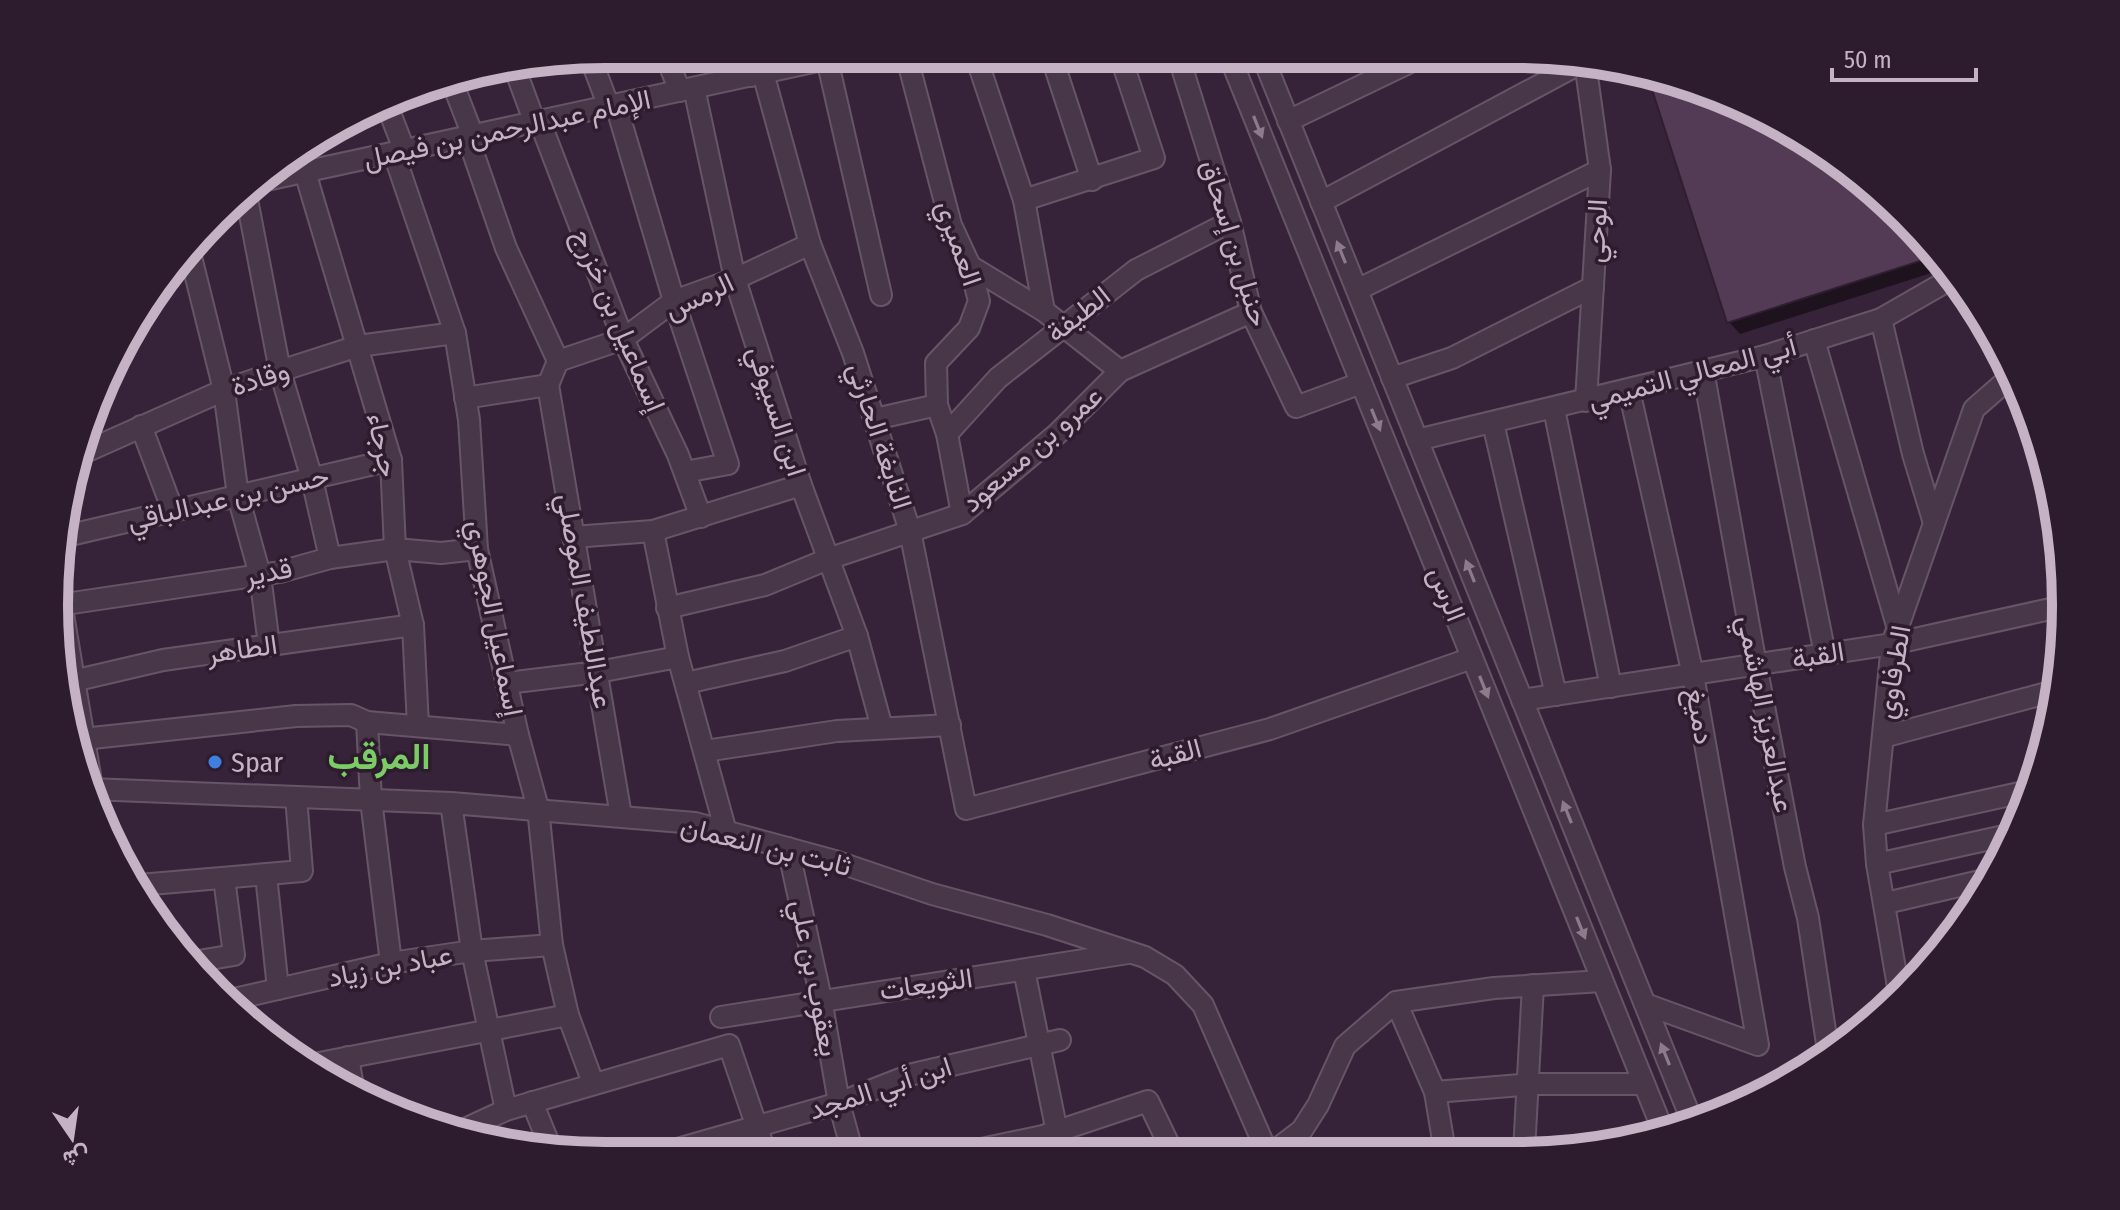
<svg xmlns="http://www.w3.org/2000/svg" width="2120" height="1210" font-family="'Fira Sans Condensed',Vazirmatn,sans-serif">
<style>
.shadow{fill:#0007}
.building{fill:#533b55;stroke:#2f1e30;stroke-width:2}
.lines{fill:none;stroke-linecap:round;stroke-linejoin:round}
.minor-casing{stroke:#665567;stroke-width:24}
.major-casing{stroke:#524052;stroke-width:30}
.minor{stroke:#483749;stroke-width:20}
.major{stroke:#685569;stroke-width:26}
.oneway{fill:#8d7b8d}
.shop-dot{fill:#3f7fe0;stroke:#2d1c2e;stroke-width:3}
.labels{text-anchor:middle;dominant-baseline:central;stroke-width:7;stroke-linejoin:round;paint-order:stroke}
.street-label{font-size:28px;fill:#c5b2c5;stroke:#2d1c2e}
.poi-label{font-size:28px;fill:#c5b2c5;stroke:#2d1c2e;text-anchor:start}
.district-label{font-size:36px;font-weight:bold;fill:#7bcc66;stroke:#2d1c2e}
.rim{fill:none;stroke:#c5b2c5;stroke-width:10}
</style>
<rect width="100%" height="100%" fill="#372339"/>
<!-- shadow -->
<polygon class="shadow" points="1879,191 1944,261 1947,268 1740,334 1729,322"/>
<!-- building -->
<polygon class="building" points="1647,74 1692,83 1791,128 1879,191 1934,251 1936,256 1727,323"/>
<g class="lines">
<!-- minor casing -->
<g class="minor-casing">
<g id="minor">
<polyline points="665,54 680,91"/>
<polyline points="741,54 751,76"/>
<polyline points="906,54 951,225 970,266 979,301 969,328 936,363 937,405 947,434 962,514"/>
<polyline points="975,54 1024,200 1044,311"/>
<polyline points="1051,55 1092,180"/>
<polyline points="1178,55 1230,222 1251,312 1296,407 1361,383"/>
<polyline points="1229,55 1664,1133"/>
<polyline points="1262,55 1694,1126"/>
<polyline points="590,57 609,107"/>
<polyline points="827,59 881,295"/>
<polyline points="1585,62 1600,170 1586,401"/>
<polyline points="515,69 535,123"/>
<polyline points="763,73 810,244 853,353 910,531 966,809 1270,729 1472,658"/>
<polyline points="451,79 473,136"/>
<polyline points="694,88 735,279 801,485 857,636 882,728"/>
<polyline points="387,105 405,152"/>
<polyline points="616,105 674,301 728,464 685,472"/>
<polyline points="1288,121 1425,55"/>
<polyline points="540,122 623,339 678,455 701,517"/>
<polyline points="468,138 506,248 558,361"/>
<polyline points="394,154 455,333 469,420 477,549 518,735 538,808 552,945 568,1015 593,1083"/>
<polyline points="305,172 391,460 395,549 413,625 418,726"/>
<polyline points="257,182 850,54"/>
<polyline points="246,194 280,371 312,479 330,558"/>
<polyline points="1024,200 1154,158 1120,55"/>
<polyline points="1321,202 1583,62"/>
<polyline points="190,253 224,390 238,496 260,575 269,645"/>
<polyline points="970,266 1044,311 1120,371"/>
<polyline points="1357,290 1600,170"/>
<polyline points="1881,319 1913,454 1934,523"/>
<polyline points="1814,340 1898,629"/>
<polyline points="1765,356 1825,654"/>
<polyline points="1703,370 1756,665 1795,867 1808,918 1829,1057"/>
<polyline points="1392,378 1452,358 1593,287"/>
<polyline points="548,385 621,816"/>
<polyline points="1629,390 1693,675 1758,1045 1645,1004"/>
<polyline points="465,398 548,385 558,361 623,339 674,301 735,279 810,244"/>
<polyline points="1554,409 1611,687"/>
<polyline points="875,419 937,405"/>
<polyline points="1493,423 1556,695"/>
<polyline points="141,426 173,511"/>
<polyline points="947,434 998,378 1136,270 1230,222"/>
<polyline points="1417,440 1765,356 1881,319 1956,276"/>
<polyline points="76,456 224,390 280,371 358,346 455,333"/>
<polyline points="653,531 678,657 726,832"/>
<polyline points="66,536 391,460"/>
<polyline points="573,537 653,531 801,485"/>
<polyline points="60,596 97,817"/>
<polyline points="59,605 280,572 330,558 395,549 441,553 477,549"/>
<polyline points="667,608 765,585 828,559 962,514 1057,434 1120,371 1251,312"/>
<polyline points="73,681 163,660 413,625"/>
<polyline points="507,683 598,672 678,657"/>
<polyline points="686,683 785,661 857,636"/>
<polyline points="1522,700 1892,644 2064,606"/>
<polyline points="367,722 371,800 391,963"/>
<polyline points="1883,737 2058,690"/>
<polyline points="83,739 296,716 351,715 367,722 518,735"/>
<polyline points="705,751 837,731 950,725"/>
<polyline points="90,789 451,803 695,823 835,861 932,894 1047,925 1145,957 1175,975 1203,1005 1267,1152"/>
<polyline points="451,803 472,951 506,1110"/>
<polyline points="1874,825 2033,790"/>
<polyline points="788,848 821,999 839,1103 853,1154"/>
<polyline points="1877,864 2013,834"/>
<polyline points="266,875 278,989"/>
<polyline points="139,885 302,871 296,797"/>
<polyline points="1886,903 1993,878"/>
<polyline points="187,963 234,955 224,878"/>
<polyline points="1024,970 1057,1132"/>
<polyline points="1897,981 1919,976"/>
<polyline points="1900,998 1877,864 1874,825 1892,644 1974,409 2014,374"/>
<polyline points="230,1000 391,963 472,951 552,945"/>
<polyline points="1396,1002 1435,1092 1445,1152"/>
<polyline points="721,1017 1128,953"/>
<polyline points="348,1057 354,1093"/>
<polyline points="309,1065 568,1015"/>
<polyline points="1435,1092 1534,1084 1644,1084"/>
<polyline points="532,1102 552,1151"/>
<polyline points="443,1130 465,1129 506,1110 729,1045 766,1154"/>
<polyline points="1273,1152 1302,1130 1318,1105 1345,1046 1396,1002 1494,988 1602,981"/>
<polyline points="1524,1152 1533,985"/>
<polyline points="962,1153 1043,1136 1148,1101 1173,1153"/>
<polyline points="656,1155 839,1103 913,1074 1060,1040"/>
</g>
</g>
<!-- major casing -->
<g class="major-casing">
<polyline id="major" points="1663,1134 1707,1120"/>
</g>
<!-- minor -->
<use href="#minor" class="minor"/>
<!-- major -->
<use href="#major" class="major"/>
</g>
<!-- one-way arrows -->
<defs><path id="oneway-solid" d="M-6-.8H1V-3.2L6.5 0L1 3.2V.8H-6Z" transform="scale(2)"/></defs>
<g class="oneway">
<use href="#oneway-solid" transform="translate(1258 127) rotate(68)"/>
<use href="#oneway-solid" transform="translate(1341 252) rotate(-112)"/>
<use href="#oneway-solid" transform="translate(1376 420) rotate(68)"/>
<use href="#oneway-solid" transform="translate(1470 571) rotate(-112)"/>
<use href="#oneway-solid" transform="translate(1484 687) rotate(68)"/>
<use href="#oneway-solid" transform="translate(1567 812) rotate(-112)"/>
<use href="#oneway-solid" transform="translate(1581 928) rotate(68)"/>
<use href="#oneway-solid" transform="translate(1665 1054) rotate(-112)"/>
</g>
<!-- markers -->
<circle class="shop-dot" cx="215" cy="762" r="8"/>
<g class="labels">
<!-- street labels -->
<g class="street-label">
<text transform="translate(507 129) rotate(-12)">الإمام عبدالرحمن بن فيصل</text>
<text transform="translate(1596 231) rotate(-87)">الوحي</text>
<text transform="translate(959 243) rotate(71)">العميري</text>
<text transform="translate(1235 243) rotate(73)">حنبل بن إسحاق</text>
<text transform="translate(699 296) rotate(-25)">الرمس</text>
<text transform="translate(1078 314) rotate(-38)">الطيفة</text>
<text transform="translate(619 320) rotate(67)">إسماعيل بن خزرج</text>
<text transform="translate(1692 373) rotate(-15)">أبي المعالي التميمي</text>
<text transform="translate(260 378) rotate(-18)">وقادة</text>
<text transform="translate(777 411) rotate(72)">ابن السيوفي</text>
<text transform="translate(880 436) rotate(72)">النابغة الحارثي</text>
<text transform="translate(383 445) rotate(78)">جرجاء</text>
<text transform="translate(1032 449) rotate(-41)">عمرو بن مسعود</text>
<text transform="translate(228 498) rotate(-13)">حسن بن عبدالباقي</text>
<text transform="translate(268 572) rotate(-11)">قدير</text>
<text transform="translate(1447 594) rotate(68)">الرس</text>
<text transform="translate(585 601) rotate(80)">عبداللطيف الموصلي</text>
<text transform="translate(495 618) rotate(79)">إسماعيل الجوهري</text>
<text transform="translate(242 649) rotate(-8)">الطاهر</text>
<text transform="translate(1818 655) rotate(-9)">القبة</text>
<text transform="translate(1893 672) rotate(-80)">الطرفاوي</text>
<text transform="translate(1766 714) rotate(79)">عبدالعزيز الهاشمي</text>
<text transform="translate(1700 716) rotate(80)">دميغ</text>
<text transform="translate(1175 754) rotate(-15)">القبة</text>
<text transform="translate(766 846) rotate(14)">ثابت بن النعمان</text>
<text transform="translate(390 966) rotate(-11)">عباد بن زياد</text>
<text transform="translate(815 978) rotate(79)">يعقوب بن علي</text>
<text transform="translate(926 984) rotate(-8)">الثويعات</text>
<text transform="translate(880 1088) rotate(-18)">ابن أبي المجد</text>
</g>
<!-- poi labels -->
<g class="poi-label">
<text x="231" y="762">Spar</text>
</g>
<!-- district labels -->
<g class="district-label">
<text x="379" y="757">المرقب</text>
</g>
</g>
<!-- crop -->
<path d="M0 0H2120V1210H0ZM605 68H1515A537 537 0 0 1 2052 605V605A537 537 0 0 1 1515 1142H605A537 537 0 0 1 68 605V605A537 537 0 0 1 605 68Z" fill="#2d1c2e" fill-rule="evenodd"/>
<path class="rim" d="M605 68H1515A537 537 0 0 1 2052 605V605A537 537 0 0 1 1515 1142H605A537 537 0 0 1 68 605V605A537 537 0 0 1 605 68Z"/>
<!-- north arrow -->
<g transform="translate(72 1138) rotate(167)" stroke="#2d1c2e" stroke-width="6" paint-order="stroke">
<path d="M0-6L14 30L0 20L-14 30Z" fill="#c5b2c5"/>
<text y="-12" font-size="22" font-weight="bold" text-anchor="middle" fill="#c5b2c5">ش</text>
</g>
<!-- scale -->
<path d="M1832 68v12h144v-12" fill="none" stroke="#c5b2c5" stroke-width="4"/>
<text x="1844" y="68" font-size="24" fill="#c5b2c5" stroke="#2d1c2e" stroke-width="6" paint-order="stroke">50 m</text>
</svg>
